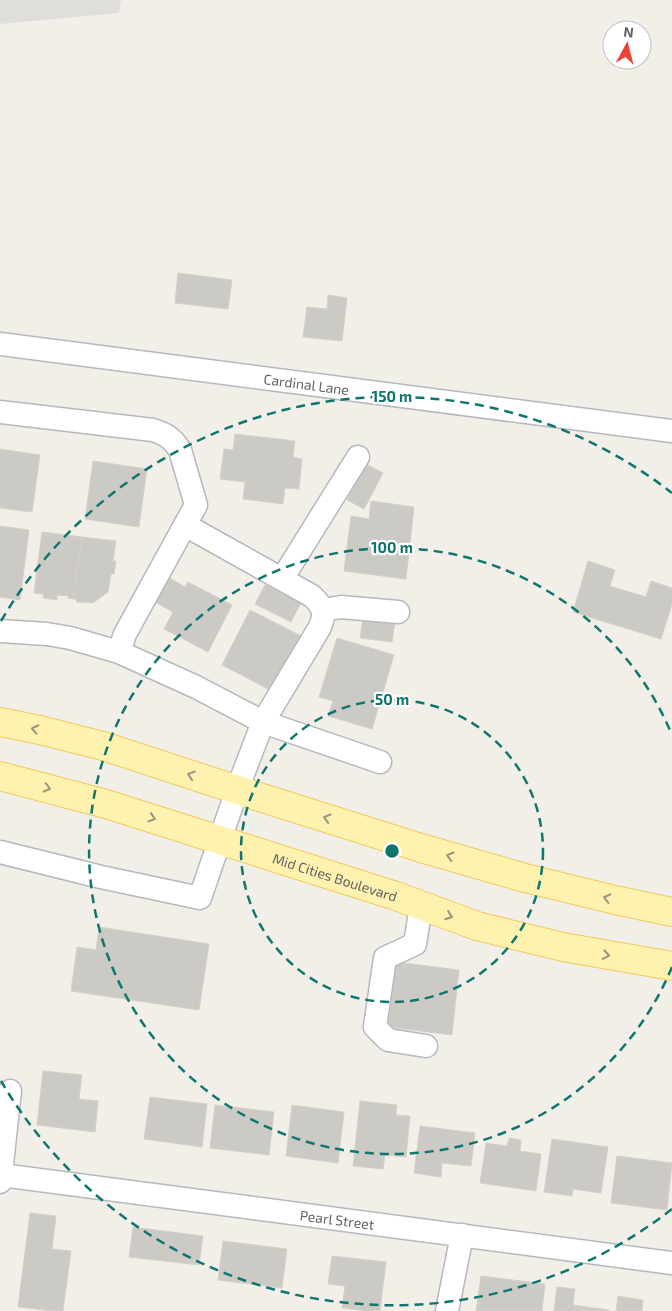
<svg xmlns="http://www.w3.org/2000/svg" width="672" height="1311" font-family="'Exo 2',sans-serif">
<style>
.industrial{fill:#e0deda}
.building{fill:#cccac5;stroke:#d6d1c6}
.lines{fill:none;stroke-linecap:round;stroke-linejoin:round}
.minor-casing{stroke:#b5b8bc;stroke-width:25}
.major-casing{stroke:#f2c960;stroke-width:30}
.minor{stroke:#fff;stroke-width:22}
.major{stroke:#fff2af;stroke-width:28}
.oneway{stroke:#979581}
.ring{fill:none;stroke:#0f766e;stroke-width:2.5;stroke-dasharray:9 6}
.labels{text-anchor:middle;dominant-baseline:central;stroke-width:4.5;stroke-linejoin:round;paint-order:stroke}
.street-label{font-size:14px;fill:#5f6368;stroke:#fff}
.centre{fill:#0f766e;stroke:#fff;stroke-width:2.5}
.ring-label{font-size:15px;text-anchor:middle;font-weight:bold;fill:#0f766e;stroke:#fff;stroke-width:4.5;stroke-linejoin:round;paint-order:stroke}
</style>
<rect width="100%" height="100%" fill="#f1efe8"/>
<!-- industrial -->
<polygon class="industrial" points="0,0 121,0 119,13 0,24"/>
<!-- building -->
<g class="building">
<polygon points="178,273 232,280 228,309 175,303"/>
<polygon points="328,295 347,298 342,341 303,337 307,307 327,309"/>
<polygon points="235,434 295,441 293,457 302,459 299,489 285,488 283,504 243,499 245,482 220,479 224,449 233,450"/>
<polygon points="0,449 40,455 32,512 0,508"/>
<polygon points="93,461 147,469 139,527 85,519"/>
<polygon points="366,464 383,473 364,509 347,500"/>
<polygon points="371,501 414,507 406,579 344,571 351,516 369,519"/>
<polygon points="0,526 29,530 20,600 0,597"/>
<polygon points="42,532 82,537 73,599 68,598 69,596 57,595 57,600 43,598 44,594 34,593"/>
<polygon points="82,537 116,541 113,561 116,561 114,574 111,574 108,592 93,603 77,602 76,599 73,599"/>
<polygon points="588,561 615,570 610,586 646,597 651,581 672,588 672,604 661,639 573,612"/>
<polygon points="168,577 185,587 188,582 232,605 208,652 164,629 173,612 155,602"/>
<polygon points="265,585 301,603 291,622 255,604"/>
<polygon points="250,610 301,636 272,691 222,665"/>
<polygon points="363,618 395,622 392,642 360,638"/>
<polygon points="337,638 394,655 372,729 328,716 333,701 319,697"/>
<polygon points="99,927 209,944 199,1010 71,991 77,947 96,950"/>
<polygon points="396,962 459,970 452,1035 388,1027"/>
<polygon points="43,1071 82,1075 79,1099 98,1101 95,1132 37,1125"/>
<polygon points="150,1097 207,1104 202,1147 144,1139"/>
<polygon points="360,1101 397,1105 396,1115 410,1116 406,1157 385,1155 383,1169 353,1166"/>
<polygon points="215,1105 274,1112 269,1155 210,1148"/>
<polygon points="292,1105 344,1112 338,1163 286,1156"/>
<polygon points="420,1126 475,1133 471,1166 442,1163 441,1177 414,1173"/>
<polygon points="509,1138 521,1140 520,1151 541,1154 536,1191 480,1183 486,1143 507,1146"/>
<polygon points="552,1139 608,1147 601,1193 573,1189 572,1196 544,1192"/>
<polygon points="617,1156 672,1163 667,1210 611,1203"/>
<polygon points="30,1213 56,1216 52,1249 71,1251 63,1311 53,1311 18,1307"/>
<polygon points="133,1227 203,1236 199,1265 129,1257"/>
<polygon points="223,1241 287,1249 282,1288 218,1280"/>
<polygon points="332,1256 386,1262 380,1311 367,1311 342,1308 345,1286 328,1284"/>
<polygon points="481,1276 545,1284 542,1311 476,1311"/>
<polygon points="557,1287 575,1289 573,1305 609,1310 609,1311 554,1311"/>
<polygon points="618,1296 643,1300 642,1311 616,1311"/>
</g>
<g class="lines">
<!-- minor casing -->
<g class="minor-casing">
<g id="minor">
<path id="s1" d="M0,344l672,87"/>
<path d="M0,412l153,18c13,4 20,9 27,20l16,55 -71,129 -6,18"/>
<polyline points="282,579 358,457"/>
<polyline points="323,610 341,607 398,612"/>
<polyline points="0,631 47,634 70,638 119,652 196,687 263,722 380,762"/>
<path d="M0,852l101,25 99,21 37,-108 26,-68 57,-95c6,-15 3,-20 -8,-31l-127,-71"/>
<polyline points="421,906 415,944 385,958 375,1027 388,1040 426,1046"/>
<path id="s2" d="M1,1175l671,88"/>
<polyline points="0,1182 10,1091"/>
<polyline points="447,1311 462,1235"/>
</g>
</g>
<!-- major casing -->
<g class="major-casing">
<g id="major">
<polyline points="0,722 40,730 103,746 256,796 421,848 525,878 615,900 672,912"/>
<path id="s3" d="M0,776l106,28 290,92 81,30 86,21 109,19"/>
</g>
</g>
<!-- minor -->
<use href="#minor" class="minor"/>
<!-- major -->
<use href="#major" class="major"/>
</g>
<!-- one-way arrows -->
<defs><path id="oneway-chevron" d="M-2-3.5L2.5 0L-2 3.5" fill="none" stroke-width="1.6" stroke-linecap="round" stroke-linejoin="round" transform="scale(1.25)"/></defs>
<g class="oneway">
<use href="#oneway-chevron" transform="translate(35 729) rotate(-168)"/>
<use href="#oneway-chevron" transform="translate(191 775) rotate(-162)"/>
<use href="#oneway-chevron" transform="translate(47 788) rotate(14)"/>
<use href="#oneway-chevron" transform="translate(152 818) rotate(18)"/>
<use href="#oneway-chevron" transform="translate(327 818) rotate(-163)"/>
<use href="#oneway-chevron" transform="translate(450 856) rotate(-164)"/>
<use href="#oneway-chevron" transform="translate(607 898) rotate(-166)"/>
<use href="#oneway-chevron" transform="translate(449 916) rotate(20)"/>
<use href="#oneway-chevron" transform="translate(606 955) rotate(10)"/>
</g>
<!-- distance rings -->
<g class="ring">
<circle cx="392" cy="851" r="151"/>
<path d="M672 967A303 303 0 1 1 672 735"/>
<path d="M672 1209A454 454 0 0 1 1 1081M1 621A454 454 0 0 1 672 493"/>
</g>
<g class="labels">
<!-- street labels -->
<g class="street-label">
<text stroke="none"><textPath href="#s1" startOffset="309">Cardinal Lane</textPath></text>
<text stroke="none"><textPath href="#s3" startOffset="350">Mid Cities Boulevard</textPath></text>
<text stroke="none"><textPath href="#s2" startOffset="339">Pearl Street</textPath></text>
</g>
</g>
<circle cx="392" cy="851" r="8" class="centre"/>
<g class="ring-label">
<text x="392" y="402">150 m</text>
<text x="392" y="553">100 m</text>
<text x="392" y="705">50 m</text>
</g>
<!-- north arrow -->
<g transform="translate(627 45) rotate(7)"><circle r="24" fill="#ffffff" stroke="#bfc1c3"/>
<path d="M0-4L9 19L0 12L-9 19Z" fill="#ea4335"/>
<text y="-8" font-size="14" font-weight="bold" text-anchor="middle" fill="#5f6368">N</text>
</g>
</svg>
